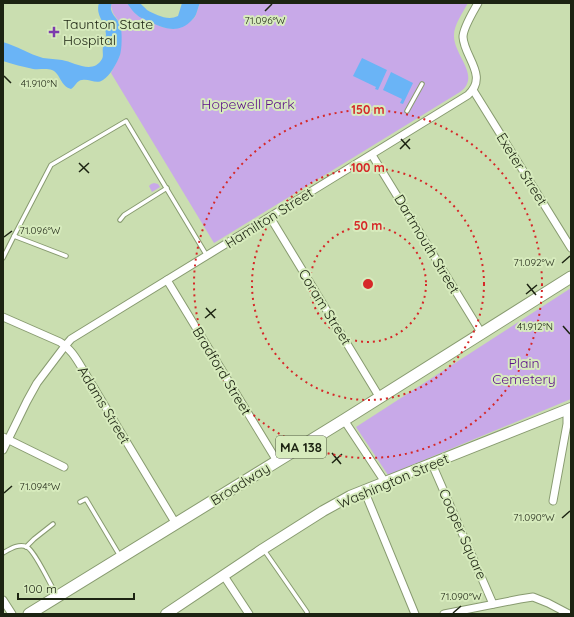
<svg xmlns="http://www.w3.org/2000/svg" width="574" height="617" font-family="Quicksand,sans-serif">
<style>
.green{fill:#c8a9e8}
.water{fill:#6ab4f6}
.lines{fill:none;stroke-linecap:round;stroke-linejoin:round}
.lane-casing{stroke:#889b70;stroke-width:5.5}
.street-casing{stroke:#889b70;stroke-width:9}
.secondary-casing{stroke:#889b70;stroke-width:12}
.primary-casing{stroke:#889b70;stroke-width:13}
.lane{stroke:#fff;stroke-width:3.5}
.street{stroke:#fff;stroke-width:7}
.secondary{stroke:#fff;stroke-width:10}
.primary{stroke:#fff;stroke-width:11}
.ticks{fill:none;stroke:#1c2312;stroke-width:1.5}
.ring{fill:none;stroke:#d62828;stroke-width:2;stroke-dasharray:2 4}
.poi-dot{fill:#7c3aae;stroke:#d7ebbd;stroke-width:1.5}
.labels{text-anchor:middle;dominant-baseline:central;stroke-width:4;stroke-linejoin:round;paint-order:stroke}
.shield{fill:#d7ebbd;stroke:#545f45;stroke-width:1}
.shield-label{font-size:13px;font-weight:bold;fill:#1c2312}
.poi-label{font-size:14px;fill:#1c2312;stroke:#d7ebbd;text-anchor:start}
.park-label{font-size:14px;fill:#5b0e89;stroke:#d7ebbd}
.street-label{font-size:14px;fill:#1c2312;stroke:#d7ebbd}
.ticks-label{font-size:10px;text-anchor:middle;fill:#1c2312;stroke:#d7ebbd;stroke-width:4;stroke-linejoin:round;paint-order:stroke}
.centre{fill:#d62828;stroke:#d7ebbd;stroke-width:2}
.ring-label{font-size:12px;text-anchor:middle;font-weight:bold;fill:#d62828;stroke:#d7ebbd;stroke-width:4;stroke-linejoin:round;paint-order:stroke}
</style>
<rect width="100%" height="100%" fill="#cadeb0"/>
<!-- green -->
<g class="green">
<path d="M112,3h15l9,11 4,3 22,10 11,2 19,-9 3,-3 5,-14h268c-5,9 -14,22 -14,32 -1,20 28,41 6,57l-246,151 -103,-170 9,-18 -1,-33 -6,-9 -2,-7z"/>
<polygon points="154,183 158,184 160,187 152,192 149,186 151,184"/>
<polygon points="571,288 571,399 388,475 356,427"/>
</g>
<!-- water -->
<g class="water">
<path d="M99,3h13c-5,10 8,16 9,25 1,6 1,21 -1,27 -3,8 -10,21 -17,25 -7,5 -14,-2 -21,0 -5,0 -7,7 -11,9 -11,-3 -10,-15 -19,-19 -6,-2 -13,0 -19,-1 -9,-2 -21,-5 -30,-8v-19c14,4 26,12 40,16 6,1 13,1 19,2 12,2 31,15 40,-1 2,-3 0,-8 1,-12 0,-4 3,-8 3,-12 0,-13 -11,-19 -7,-32z"/>
<path d="M127,3c3,0 10,-1 13,0 2,2 5,5 7,7 9,5 21,11 31,6l4,-13h18c-3,6 -3,13 -8,17 -14,15 -29,8 -44,1 -3,-2 -8,-3 -11,-6 -4,-3 -7,-8 -10,-12z"/>
<polygon points="362,58 387,70 378,90 375,89 376,87 353,76"/>
<polygon points="391,72 413,83 403,104 400,103 402,99 383,90"/>
</g>
<g class="lines">
<!-- lane casing -->
<g class="lane-casing">
<g id="lane">
<polyline points="407,111 422,84"/>
<polyline points="120,220 124,215 167,188"/>
<polyline points="14,236 51,165 126,121 207,256"/>
<polyline points="3,258 14,236 66,256"/>
<polyline points="80,502 86,499 120,556"/>
<polyline points="26,547 34,539 53,524"/>
<polyline points="264,550 307,612 307,614"/>
<path d="M3,553c7,-4 16,-10 24,-6 8,4 24,39 30,49"/>
</g>
</g>
<!-- street casing -->
<g class="street-casing">
<g id="street">
<polyline points="473,90 571,248"/>
<polyline points="372,155 482,334"/>
<polyline points="270,217 380,398"/>
<polyline points="167,280 277,461"/>
<path d="M3,317l57,25c10,6 16,16 22,26l94,156"/>
<polyline points="344,420 385,482"/>
<polyline points="3,437 64,467"/>
<path d="M3,450l24,-49 10,-18 28,-37 6,-7 397,-244c21,-19 -4,-38 -5,-58 0,-9 10,-25 15,-34"/>
<polyline points="432,464 493,604"/>
<polyline points="364,490 415,614"/>
<polyline points="553,501 567,424 567,410"/>
<polyline points="224,576 249,614"/>
<polyline points="3,600 12,614"/>
<polyline points="444,614 520,599 533,597 548,603 569,614"/>
</g>
</g>
<!-- secondary casing -->
<g class="secondary-casing">
<polyline id="secondary" points="166,614 263,549 323,511 350,496 571,408"/>
</g>
<!-- primary casing -->
<g class="primary-casing">
<polyline id="primary" points="29,614 344,420 571,277"/>
</g>
<!-- lane -->
<use href="#lane" class="lane"/>
<!-- street -->
<use href="#street" class="street"/>
<!-- secondary -->
<use href="#secondary" class="secondary"/>
<!-- primary -->
<use href="#primary" class="primary"/>
</g>
<!-- ticks -->
<path class="ticks" d="M265,11l7,-7M4,76l7,7M401,139l9,10M400,149l10,-10M79,163l10,10M79,172l10,-9M4,237l8,-6M562,263l8,-7M527,284l9,11M526,294l11,-9M206,308l9,10M205,318l11,-9M563,326l7,8M332,453l9,11M332,463l10,-9M4,493l8,-7M562,518l8,-7M453,613l8,-7"/>
<!-- distance rings -->
<g class="ring">
<circle cx="368" cy="284" r="58"/>
<circle cx="368" cy="284" r="116"/>
<circle cx="368" cy="284" r="174"/>
</g>
<!-- markers -->
<path class="poi-dot" d="M52 26h4v4h4v4h-4v4h-4v-4h-4v-4h4z"/>
<g class="labels">
<!-- shield labels -->
<rect class="shield" x="276" y="436" width="50" height="22" rx="3"/>
<g class="shield-label">
<text x="301" y="447">MA 138</text>
</g>
<!-- poi labels -->
<g class="poi-label">
<text x="63" y="24">Taunton State<tspan x="63" dy="16">Hospital</tspan></text>
</g>
<!-- park labels -->
<g class="park-label">
<text x="248" y="104">Hopewell Park</text>
<text x="524" y="363">Plain<tspan x="524" dy="16">Cemetery</tspan></text>
</g>
<!-- street labels -->
<g class="street-label">
<text transform="translate(522 169) rotate(58)">Exeter Street</text>
<text transform="translate(269 218) rotate(-32)">Hamilton Street</text>
<text transform="translate(427 244) rotate(59)">Dartmouth Street</text>
<text transform="translate(325 307) rotate(58)">Coram Street</text>
<text transform="translate(222 371) rotate(59)">Bradford Street</text>
<text transform="translate(104 405) rotate(59)">Adams Street</text>
<text transform="translate(393 481) rotate(-23)">Washington Street</text>
<text transform="translate(240 484) rotate(-32)">Broadway</text>
<text transform="translate(463 534) rotate(66)">Cooper Square</text>
</g>
</g>
<g class="ticks-label">
<text x="265" y="24">71.096°W</text>
<text x="39" y="87">41.910°N</text>
<text x="40" y="234">71.096°W</text>
<text x="534" y="266">71.092°W</text>
<text x="535" y="330">41.912°N</text>
<text x="40" y="490">71.094°W</text>
<text x="534" y="521">71.090°W</text>
<text x="461" y="600">71.090°W</text>
</g>
<circle cx="368" cy="284" r="6" class="centre"/>
<g class="ring-label">
<text x="368" y="114">150 m</text>
<text x="368" y="172">100 m</text>
<text x="368" y="230">50 m</text>
</g>
<!-- border -->
<rect width="574" height="617" fill="none" stroke="#1c2312" stroke-width="8"/>
<!-- scale -->
<path d="M18 593v6h116v-6" fill="none" stroke="#1c2312" stroke-width="2"/>
<text x="24" y="593" font-size="12" fill="#1c2312" stroke="#d7ebbd" stroke-width="3" paint-order="stroke">100 m</text>
</svg>
